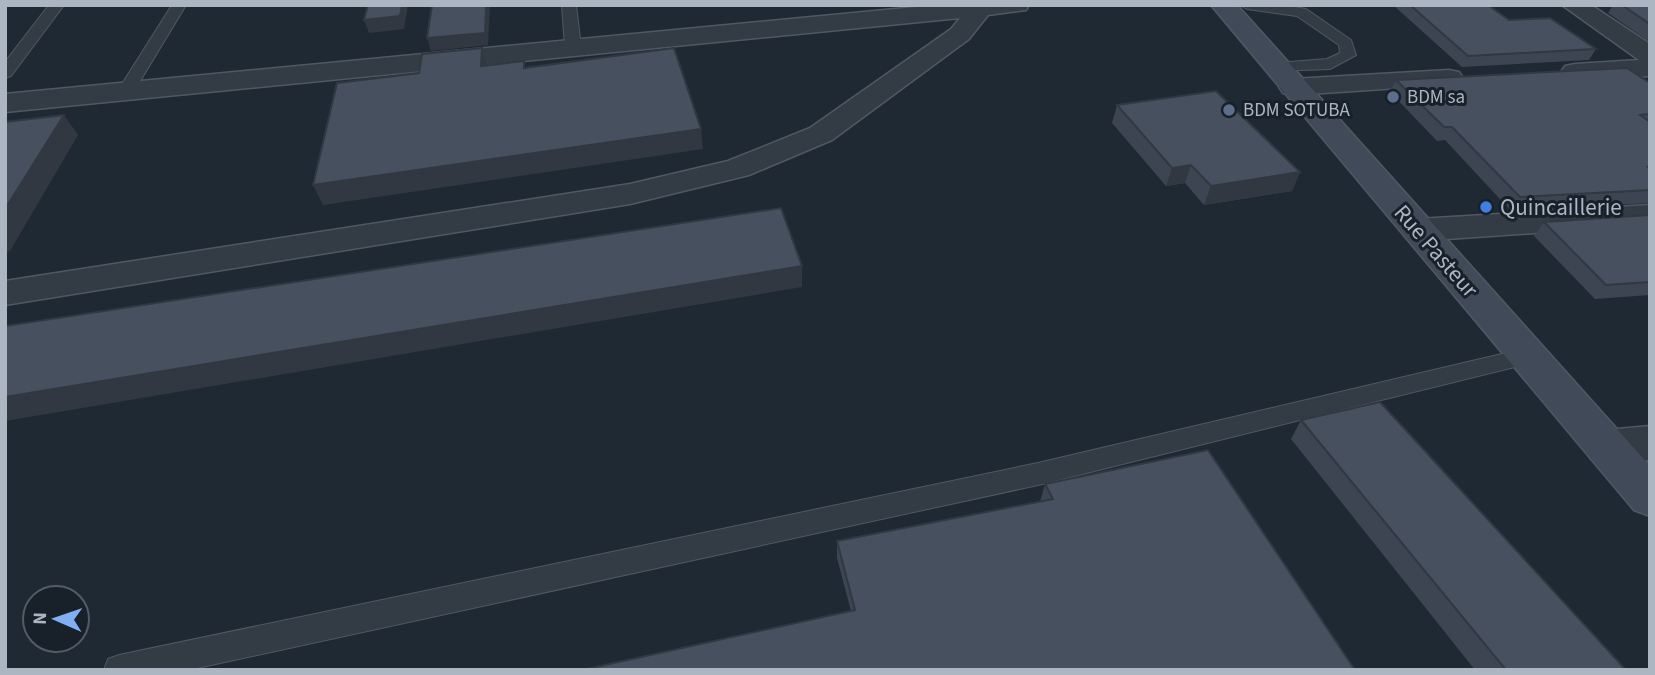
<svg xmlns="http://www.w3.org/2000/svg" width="1655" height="675" font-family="'Source Sans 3',sans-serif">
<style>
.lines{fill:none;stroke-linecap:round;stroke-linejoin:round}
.service-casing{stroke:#505863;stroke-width:2}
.minor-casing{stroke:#505863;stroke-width:3}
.secondary-casing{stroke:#505863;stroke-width:3}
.service{fill:#333b45;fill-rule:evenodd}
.minor{fill:#333b45;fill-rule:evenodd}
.secondary{fill:#414a58;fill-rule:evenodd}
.wall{fill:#3c4551}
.shaded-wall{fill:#313842}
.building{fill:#46505e;stroke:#313842;stroke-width:2}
.service-dot{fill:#5c6f8a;stroke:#182029;stroke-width:2.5}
.shop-dot{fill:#3f7fe0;stroke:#182029;stroke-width:2.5}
.labels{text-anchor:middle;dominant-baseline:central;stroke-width:6;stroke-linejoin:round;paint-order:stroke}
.far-poi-label{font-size:19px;fill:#acb5c2;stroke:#182029;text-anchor:start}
.poi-label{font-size:23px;fill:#acb5c2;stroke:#182029;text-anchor:start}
.street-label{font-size:23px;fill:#acb5c2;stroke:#182029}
</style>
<rect width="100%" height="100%" fill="#1f2934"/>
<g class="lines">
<!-- service casing -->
<g class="service-casing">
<g id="service">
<polygon points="49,5 64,5 11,76 5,78 5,62"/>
<polygon points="172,5 186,5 131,96 119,96 117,92"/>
<polygon points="562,5 576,5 581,47 579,50 573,52 565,47"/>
<polygon points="1240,5 1283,5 1306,9 1351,40 1356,55 1330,69 1271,71 1269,68 1271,65 1277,63 1327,59 1340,53 1339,45 1297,16 1247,9"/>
<polygon points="1527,348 1535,350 1539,356 1535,362 1038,485 188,670 104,670 108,659 119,655 1038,463"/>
</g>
</g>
<!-- minor casing -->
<g class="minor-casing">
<g id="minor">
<polygon points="937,5 1029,5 1026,10 988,15 969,39 832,140 749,175 630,204 5,305 5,281 630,184 728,161 810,128 951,29 960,18 5,112 5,94"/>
<polygon points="1562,5 1591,5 1650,44 1650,76 1575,80 1565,78 1561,72 1565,66 1575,64 1639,60"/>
<polygon points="1449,70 1459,72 1463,78 1459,84 1293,95 1283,93 1279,87 1283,81 1293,79"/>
<polygon points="1650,205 1650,225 1418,241 1406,238 1401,230 1406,222 1418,219"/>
<polygon points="1650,426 1650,460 1606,464 1591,459 1584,447 1591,435 1606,430"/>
</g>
</g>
<!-- secondary casing -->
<g class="secondary-casing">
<polygon id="secondary" points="1211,5 1237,5 1650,466 1650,516 1634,510"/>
</g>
<!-- service -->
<use href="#service" class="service"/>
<!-- minor -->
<use href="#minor" class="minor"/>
<!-- secondary -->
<use href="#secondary" class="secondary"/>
</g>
<!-- wall -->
<g class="wall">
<polygon points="1393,5 1488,5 1509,20 1596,49 1589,60 1462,67"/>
<polygon points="1613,5 1650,5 1650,42 1608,13"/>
<polygon points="1396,80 1650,83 1650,203 1511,211 1445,140 1437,141 1390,92"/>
<polygon points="1117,105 1300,172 1292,191 1204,205 1185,183 1166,186 1112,123"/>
<polygon points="1650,215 1650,295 1595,299 1534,236 1544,222"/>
<polygon points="1301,420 1626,670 1475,670 1291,439"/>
<polygon points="1045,484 1355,670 851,611 837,558 837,541 1040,502"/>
</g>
<!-- shaded-wall -->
<g class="shaded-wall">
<polygon points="402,5 408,5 404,29 369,33 364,20"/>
<polygon points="486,5 490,5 488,45 431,51 427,38"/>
<polygon points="482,48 487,67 481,66"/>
<polygon points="64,115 78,135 10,251 5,252 5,209"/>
<polygon points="701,129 703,149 323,205 313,185"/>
<polygon points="1191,165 1185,183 1166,186 1172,168"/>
<polygon points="1300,172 1292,191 1204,205 1211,186"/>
<polygon points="802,266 802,287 5,421 5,397"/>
</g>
<!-- building -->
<g class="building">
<polygon points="368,5 402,5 400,16 364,20"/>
<polygon points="432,5 486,5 485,33 427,38"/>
<polygon points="1410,5 1488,5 1509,20 1550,18 1596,49 1468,56"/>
<polygon points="1622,5 1650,5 1650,24"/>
<polygon points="482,48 481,66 524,61 524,68 674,48 701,129 313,185 337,83 419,73 422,54"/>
<polygon points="1627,68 1650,83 1650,114 1640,115 1650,122 1650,167 1648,167 1650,169 1650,190 1520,197 1452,127 1444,127 1396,80"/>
<polygon points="1216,91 1300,172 1211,186 1191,165 1172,168 1117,105"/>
<polygon points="64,115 5,209 5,122"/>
<polygon points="781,208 802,266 5,397 5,326"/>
<polygon points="1650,215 1650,282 1606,285 1544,222"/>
<polygon points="1380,402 1626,670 1506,670 1301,420"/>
<polygon points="1208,450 1355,670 582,670 855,610 837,541 1053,499 1045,484"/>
</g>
<!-- markers -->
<g class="service-dot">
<circle cx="1393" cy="97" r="7"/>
<circle cx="1229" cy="110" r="7"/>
</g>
<circle class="shop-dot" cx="1486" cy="207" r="7"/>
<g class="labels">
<!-- far-poi labels -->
<g class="far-poi-label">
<text x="1407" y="97">BDM sa</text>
<text x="1243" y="110">BDM SOTUBA</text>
</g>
<!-- poi labels -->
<g class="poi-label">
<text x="1500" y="207">Quincaillerie</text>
</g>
<!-- street labels -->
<g class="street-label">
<text transform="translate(1436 251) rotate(49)">Rue Pasteur</text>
</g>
</g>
<!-- border -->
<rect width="1655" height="675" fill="none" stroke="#acb5c2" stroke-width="14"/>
<!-- north arrow -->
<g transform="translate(56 619) rotate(272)"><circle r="33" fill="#182029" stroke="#535c66" stroke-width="2"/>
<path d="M0-5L12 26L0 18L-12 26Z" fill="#80b0f3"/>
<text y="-10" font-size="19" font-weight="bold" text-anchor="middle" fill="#acb5c2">N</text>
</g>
</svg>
